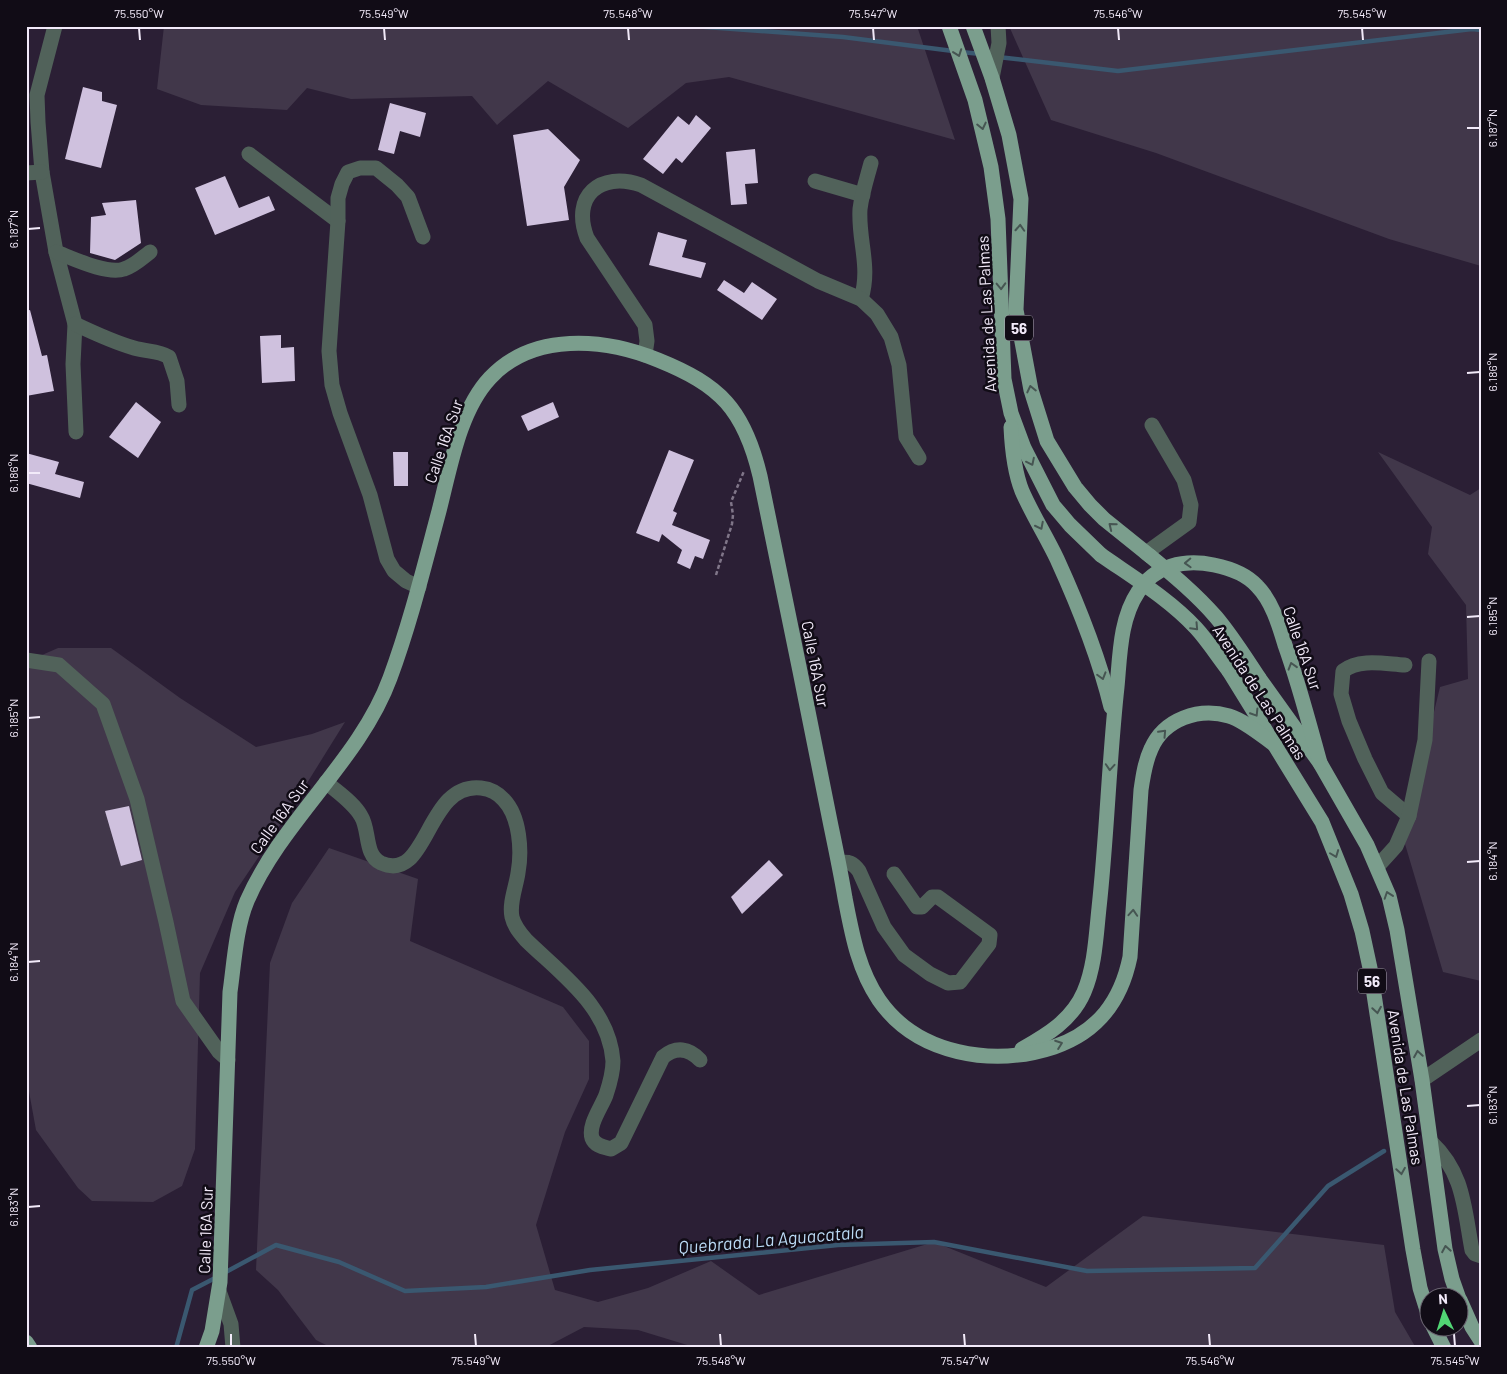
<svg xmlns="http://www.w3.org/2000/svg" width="1507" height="1374" font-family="Barlow,sans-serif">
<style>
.green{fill:#41374a}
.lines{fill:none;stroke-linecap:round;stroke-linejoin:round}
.stream{stroke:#3a5870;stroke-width:4.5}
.building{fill:#cfc1de}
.path{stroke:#807689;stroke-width:2.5;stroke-dasharray:4 2.5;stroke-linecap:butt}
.minor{stroke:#51625a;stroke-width:15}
.major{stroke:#7b9e8d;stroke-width:15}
.major-bridge{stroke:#7b9e8d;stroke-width:15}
.oneway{stroke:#465552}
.ticks{fill:none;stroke:#f2eaf9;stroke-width:2}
.labels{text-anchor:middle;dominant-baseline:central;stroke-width:5;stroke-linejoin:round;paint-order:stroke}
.shield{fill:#110c16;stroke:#aea7b5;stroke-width:1}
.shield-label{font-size:15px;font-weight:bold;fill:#f2eaf9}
.street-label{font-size:16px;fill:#f2eaf9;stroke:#110c16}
.water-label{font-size:18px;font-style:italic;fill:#bcdbf6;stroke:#110c16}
.neatline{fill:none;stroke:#f2eaf9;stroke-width:2}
.ticks-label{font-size:12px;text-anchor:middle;fill:#f2eaf9}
</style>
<rect width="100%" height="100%" fill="#2b1f35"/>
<!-- green -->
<g class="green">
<polygon points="164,26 917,26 955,140 729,77 686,83 628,128 548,81 497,125 472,96 351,99 307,88 287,110 201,105 157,89"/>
<polygon points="1009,26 1481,26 1481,266 1389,239 1156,153 1051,120"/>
<polygon points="1378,452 1470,495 1481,488 1481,981 1443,972 1405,844 1409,816 1440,687 1468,679 1466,605 1428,554 1432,527"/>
<polygon points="58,648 111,648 180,698 256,747 312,734 345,722 294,804 235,892 200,973 195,1149 182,1186 153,1202 92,1201 78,1188 36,1130 26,1075 26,662"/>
<polygon points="329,848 418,879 410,941 563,1007 589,1041 589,1079 565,1132 536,1225 555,1290 598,1302 648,1288 711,1261 759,1295 934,1242 1046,1287 1143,1216 1384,1245 1395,1312 1416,1348 697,1348 638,1330 584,1327 544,1348 332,1348 316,1340 278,1290 256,1270 270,963 292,903"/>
</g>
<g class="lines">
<!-- stream -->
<g class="stream">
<polyline points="692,26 843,37 953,51"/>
<polyline points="961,52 981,54"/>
<polyline points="998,57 1118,71 1472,29 1481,30"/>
<polyline points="224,1273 276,1245 339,1262 405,1291 486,1287 590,1270 838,1245 934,1242 1087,1271 1255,1268 1328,1186 1384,1151"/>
<polyline points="176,1348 192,1290 217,1277"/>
</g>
</g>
<!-- building -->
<g class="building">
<polygon points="83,87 102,92 102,101 117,105 101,168 65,159"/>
<polygon points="390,103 426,113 420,137 400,131 394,154 378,150"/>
<polygon points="696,115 711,128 682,163 676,158 663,174 643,159 678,116 689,125"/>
<polygon points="548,129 580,160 564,187 569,220 527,226 513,135"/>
<polygon points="755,149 758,183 745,184 747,204 731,205 726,152"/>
<polygon points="225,176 239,208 269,196 275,210 215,235 195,188"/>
<polygon points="136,200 141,243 115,260 90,253 91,217 106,215 102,203"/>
<polygon points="658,232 687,240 682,257 706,263 701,278 649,265"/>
<polygon points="724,280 744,293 752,282 777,299 762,320 717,290"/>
<polygon points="30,310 42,356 47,355 54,391 26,396 26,311"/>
<polygon points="281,335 281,348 294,347 295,381 262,383 260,336"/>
<polygon points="136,402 161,422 138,458 109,437"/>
<polygon points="553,402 559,417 528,431 521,416"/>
<polygon points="669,450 694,460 673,511 677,513 672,525 710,540 703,559 695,556 690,569 677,563 682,550 662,534 659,542 636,533"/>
<polygon points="393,452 408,452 408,486 394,486"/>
<polygon points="26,453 59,462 55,474 84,482 80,498 26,483"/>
<polygon points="129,806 142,860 121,866 105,811"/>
<polygon points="769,860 783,875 742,914 731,897"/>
</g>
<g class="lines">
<!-- path -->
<polyline class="path" points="716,575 732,524 733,515 731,502 744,471"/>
<!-- minor -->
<g class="minor">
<polyline points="55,26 37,95 38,122 42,172 56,252 75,324 73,364 76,432"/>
<polyline points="992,78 999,43 998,26"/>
<polyline points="249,154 338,221"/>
<polyline points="26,173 42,172"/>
<polyline points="815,181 863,195"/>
<path d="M56,252c16,6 51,23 68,17 10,-3 18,-11 26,-17"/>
<path d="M861,299c10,-33 -3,-58 -1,-90 2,-16 7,-31 11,-46"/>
<path d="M75,324c19,9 38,18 59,24 13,4 24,2 35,9l8,24 2,24"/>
<path d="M645,355l2,-14 -2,-16 -58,-87c-16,-42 13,-67 54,-53l177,96 43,18 16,15 14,23 8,28 7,72 13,21"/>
<polyline points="1146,553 1189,522 1191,505 1184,480 1152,425"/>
<polyline points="419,587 406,581 394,571 387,559 370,495 340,413 332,385 329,351 338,221 338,198 342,184 348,172 360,168 376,168 397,185 408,197 423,237"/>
<polyline points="26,660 59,665 103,704 137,799 166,922 183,1001 219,1052 228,1060"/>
<path d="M1405,665c-20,-1 -45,-7 -62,6l-2,23 8,27 16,38 17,34 27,23"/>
<path d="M326,782c11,10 27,20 35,34 9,14 3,39 20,47 48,21 44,-81 100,-75 9,1 17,5 23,12 16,17 18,51 14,73 -2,14 -9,30 -6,44 2,9 8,16 14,23 36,35 83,67 87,121 0,10 -4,25 -7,34 -5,13 -18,30 -14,43 3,8 12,9 19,11l10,-6 42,-86c13,-11 26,-9 37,3"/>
<path d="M839,863c10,-2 14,0 20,8l25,56 20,28 26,19 18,9 12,-1 29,-38 1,-9 -52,-38h-6l-10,10h-5l-23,-33"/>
<polyline points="1377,867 1396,846 1409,816 1425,740 1429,661"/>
<polyline points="1422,1080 1481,1040"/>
<path d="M1431,1142c33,31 33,66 41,108l3,4 6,2"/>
<polyline points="219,1291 231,1324 233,1348"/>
</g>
<!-- major -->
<g class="major">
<polyline points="949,26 975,100 991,167 998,219 1004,379 1011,413 1024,448 1053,505 1070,525 1101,555"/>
<polyline points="973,26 992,78 1009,135 1021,199 1016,310 1031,390 1047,441 1075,487 1090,505 1104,519 1150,556"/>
<path d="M1011,427c1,22 3,44 11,64 10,23 24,45 35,68 21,46 42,99 54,148"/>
<polyline points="1229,671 1322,822 1351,894 1362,931 1370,968 1413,1250 1420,1288 1430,1320"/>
<polyline points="1259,678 1320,763 1367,845 1389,896 1397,930 1422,1080 1445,1249 1452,1279 1458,1296"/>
<path d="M1022,1049c25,-14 50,-29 62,-57 11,-26 12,-56 15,-84 8,-74 10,-148 18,-221 3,-32 3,-68 21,-95 17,-27 46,-33 76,-27 15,3 32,9 43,21 15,15 22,39 28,59 14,39 24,78 35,118"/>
<polyline points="1460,1300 1472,1327 1481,1341"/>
<polyline points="1433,1326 1444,1348"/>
<polyline points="26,1342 30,1348"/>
<path d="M206,1348l6,-17 8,-49 10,-290c4,-28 6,-65 17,-91 35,-81 113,-141 143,-223 20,-54 34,-111 49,-167 11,-42 20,-100 51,-133 43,-46 114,-40 168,-18 62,25 86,49 102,116 24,117 48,233 71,350 5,24 10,48 14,72 7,36 13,71 34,102 38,55 114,67 175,47 44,-15 67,-46 76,-90l11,-167c2,-14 4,-28 10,-41 13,-30 48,-42 78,-33 16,5 32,19 46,29"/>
</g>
<!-- major-bridge -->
<g class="major-bridge">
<path d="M1101,555c33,23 68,44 95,73 12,13 22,29 33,43"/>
<path d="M1150,556c23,19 46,38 66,61 16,19 29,40 43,61"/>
</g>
</g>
<!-- one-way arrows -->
<defs><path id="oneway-chevron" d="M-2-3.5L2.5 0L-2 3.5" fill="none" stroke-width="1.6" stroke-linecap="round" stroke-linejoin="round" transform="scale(1.25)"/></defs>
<g class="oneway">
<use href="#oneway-chevron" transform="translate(958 53) rotate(70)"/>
<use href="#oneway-chevron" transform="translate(982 126) rotate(77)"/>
<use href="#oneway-chevron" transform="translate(1020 228) rotate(-87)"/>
<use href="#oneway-chevron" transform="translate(1001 286) rotate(88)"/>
<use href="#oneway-chevron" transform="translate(1031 389) rotate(-103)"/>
<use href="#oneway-chevron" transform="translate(1031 462) rotate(64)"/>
<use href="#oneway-chevron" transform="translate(1040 526) rotate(63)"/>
<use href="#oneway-chevron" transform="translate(1112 526) rotate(-141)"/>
<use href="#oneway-chevron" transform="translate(1188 563) rotate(178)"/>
<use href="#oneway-chevron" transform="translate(1195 627) rotate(47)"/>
<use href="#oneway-chevron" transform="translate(1292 666) rotate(-107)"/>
<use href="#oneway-chevron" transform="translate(1102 676) rotate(74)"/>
<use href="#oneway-chevron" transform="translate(1255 713) rotate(58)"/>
<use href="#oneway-chevron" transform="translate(1163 733) rotate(-47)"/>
<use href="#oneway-chevron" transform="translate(1110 767) rotate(94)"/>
<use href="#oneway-chevron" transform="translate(1335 854) rotate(69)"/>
<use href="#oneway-chevron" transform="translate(1388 895) rotate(-109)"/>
<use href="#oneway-chevron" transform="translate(1133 913) rotate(-86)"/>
<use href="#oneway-chevron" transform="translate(1377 1010) rotate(81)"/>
<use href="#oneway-chevron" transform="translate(1059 1044) rotate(-20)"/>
<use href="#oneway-chevron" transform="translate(1418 1054) rotate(-99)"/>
<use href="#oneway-chevron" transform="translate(1401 1171) rotate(81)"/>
<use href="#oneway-chevron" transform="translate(1446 1249) rotate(-100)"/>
</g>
<!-- ticks -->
<path class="ticks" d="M139,28l1,12M384,28l1,12M628,28l1,12M873,28l1,12M1118,28l1,12M1362,28l1,12M1467,128h13M28,229l12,-1M1467,373l13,-1M28,473h12M1467,617l13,-1M28,718l12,-1M1467,862l13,-1M28,962l12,-1M1467,1106l13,-1M28,1207l12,-1M231,1334v12M475,1334l1,12M720,1334l1,12M964,1334l1,12M1209,1334l1,12M1454,1334l1,12"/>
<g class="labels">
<!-- shield labels -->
<g class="shield">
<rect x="1005" y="315.5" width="28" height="25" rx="4"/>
<rect x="1358" y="968.5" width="28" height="25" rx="4"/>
</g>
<g class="shield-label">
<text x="1019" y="328">56</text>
<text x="1372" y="981">56</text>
</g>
<!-- street labels -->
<g class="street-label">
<text transform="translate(986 314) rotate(-93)">Avenida de Las Palmas</text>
<text transform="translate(443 441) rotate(-71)">Calle 16A Sur</text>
<text transform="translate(1303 648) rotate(71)">Calle 16A Sur</text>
<text transform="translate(816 664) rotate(79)">Calle 16A Sur</text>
<text transform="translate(1260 692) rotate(57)">Avenida de Las Palmas</text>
<text transform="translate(279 816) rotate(-54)">Calle 16A Sur</text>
<text transform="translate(1406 1087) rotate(81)">Avenida de Las Palmas</text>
<text transform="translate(205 1230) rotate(-88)">Calle 16A Sur</text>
</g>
<!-- water labels -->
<g class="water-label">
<text transform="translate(771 1239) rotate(-5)">Quebrada La Aguacatala</text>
</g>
</g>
<!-- border -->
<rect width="1507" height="1374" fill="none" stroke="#110c16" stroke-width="55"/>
<!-- north arrow -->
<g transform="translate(1444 1312) rotate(356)"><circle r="24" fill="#110c16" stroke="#6b6571"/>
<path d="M0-4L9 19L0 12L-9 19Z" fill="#51d674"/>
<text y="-8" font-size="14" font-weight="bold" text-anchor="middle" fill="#f2eaf9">N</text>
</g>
<rect x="28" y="28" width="1452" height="1318" class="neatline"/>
<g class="ticks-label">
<text x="139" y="18">75.550°W</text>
<text x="384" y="18">75.549°W</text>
<text x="628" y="18">75.548°W</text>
<text x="873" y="18">75.547°W</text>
<text x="1118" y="18">75.546°W</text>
<text x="1362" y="18">75.545°W</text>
<text transform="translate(1493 128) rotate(-90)" y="4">6.187°N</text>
<text transform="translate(14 229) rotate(-90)" y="4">6.187°N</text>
<text transform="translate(1493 372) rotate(-90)" y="4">6.186°N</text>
<text transform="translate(14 473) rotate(-90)" y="4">6.186°N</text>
<text transform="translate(1493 616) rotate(-90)" y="4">6.185°N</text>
<text transform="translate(14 718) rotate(-90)" y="4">6.185°N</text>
<text transform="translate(1493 861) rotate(-90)" y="4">6.184°N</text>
<text transform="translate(14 962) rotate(-90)" y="4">6.184°N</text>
<text transform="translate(1493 1105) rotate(-90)" y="4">6.183°N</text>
<text transform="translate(14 1207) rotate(-90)" y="4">6.183°N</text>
<text x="231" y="1365">75.550°W</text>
<text x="476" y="1365">75.549°W</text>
<text x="721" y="1365">75.548°W</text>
<text x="965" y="1365">75.547°W</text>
<text x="1210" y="1365">75.546°W</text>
<text x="1455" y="1365">75.545°W</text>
</g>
</svg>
